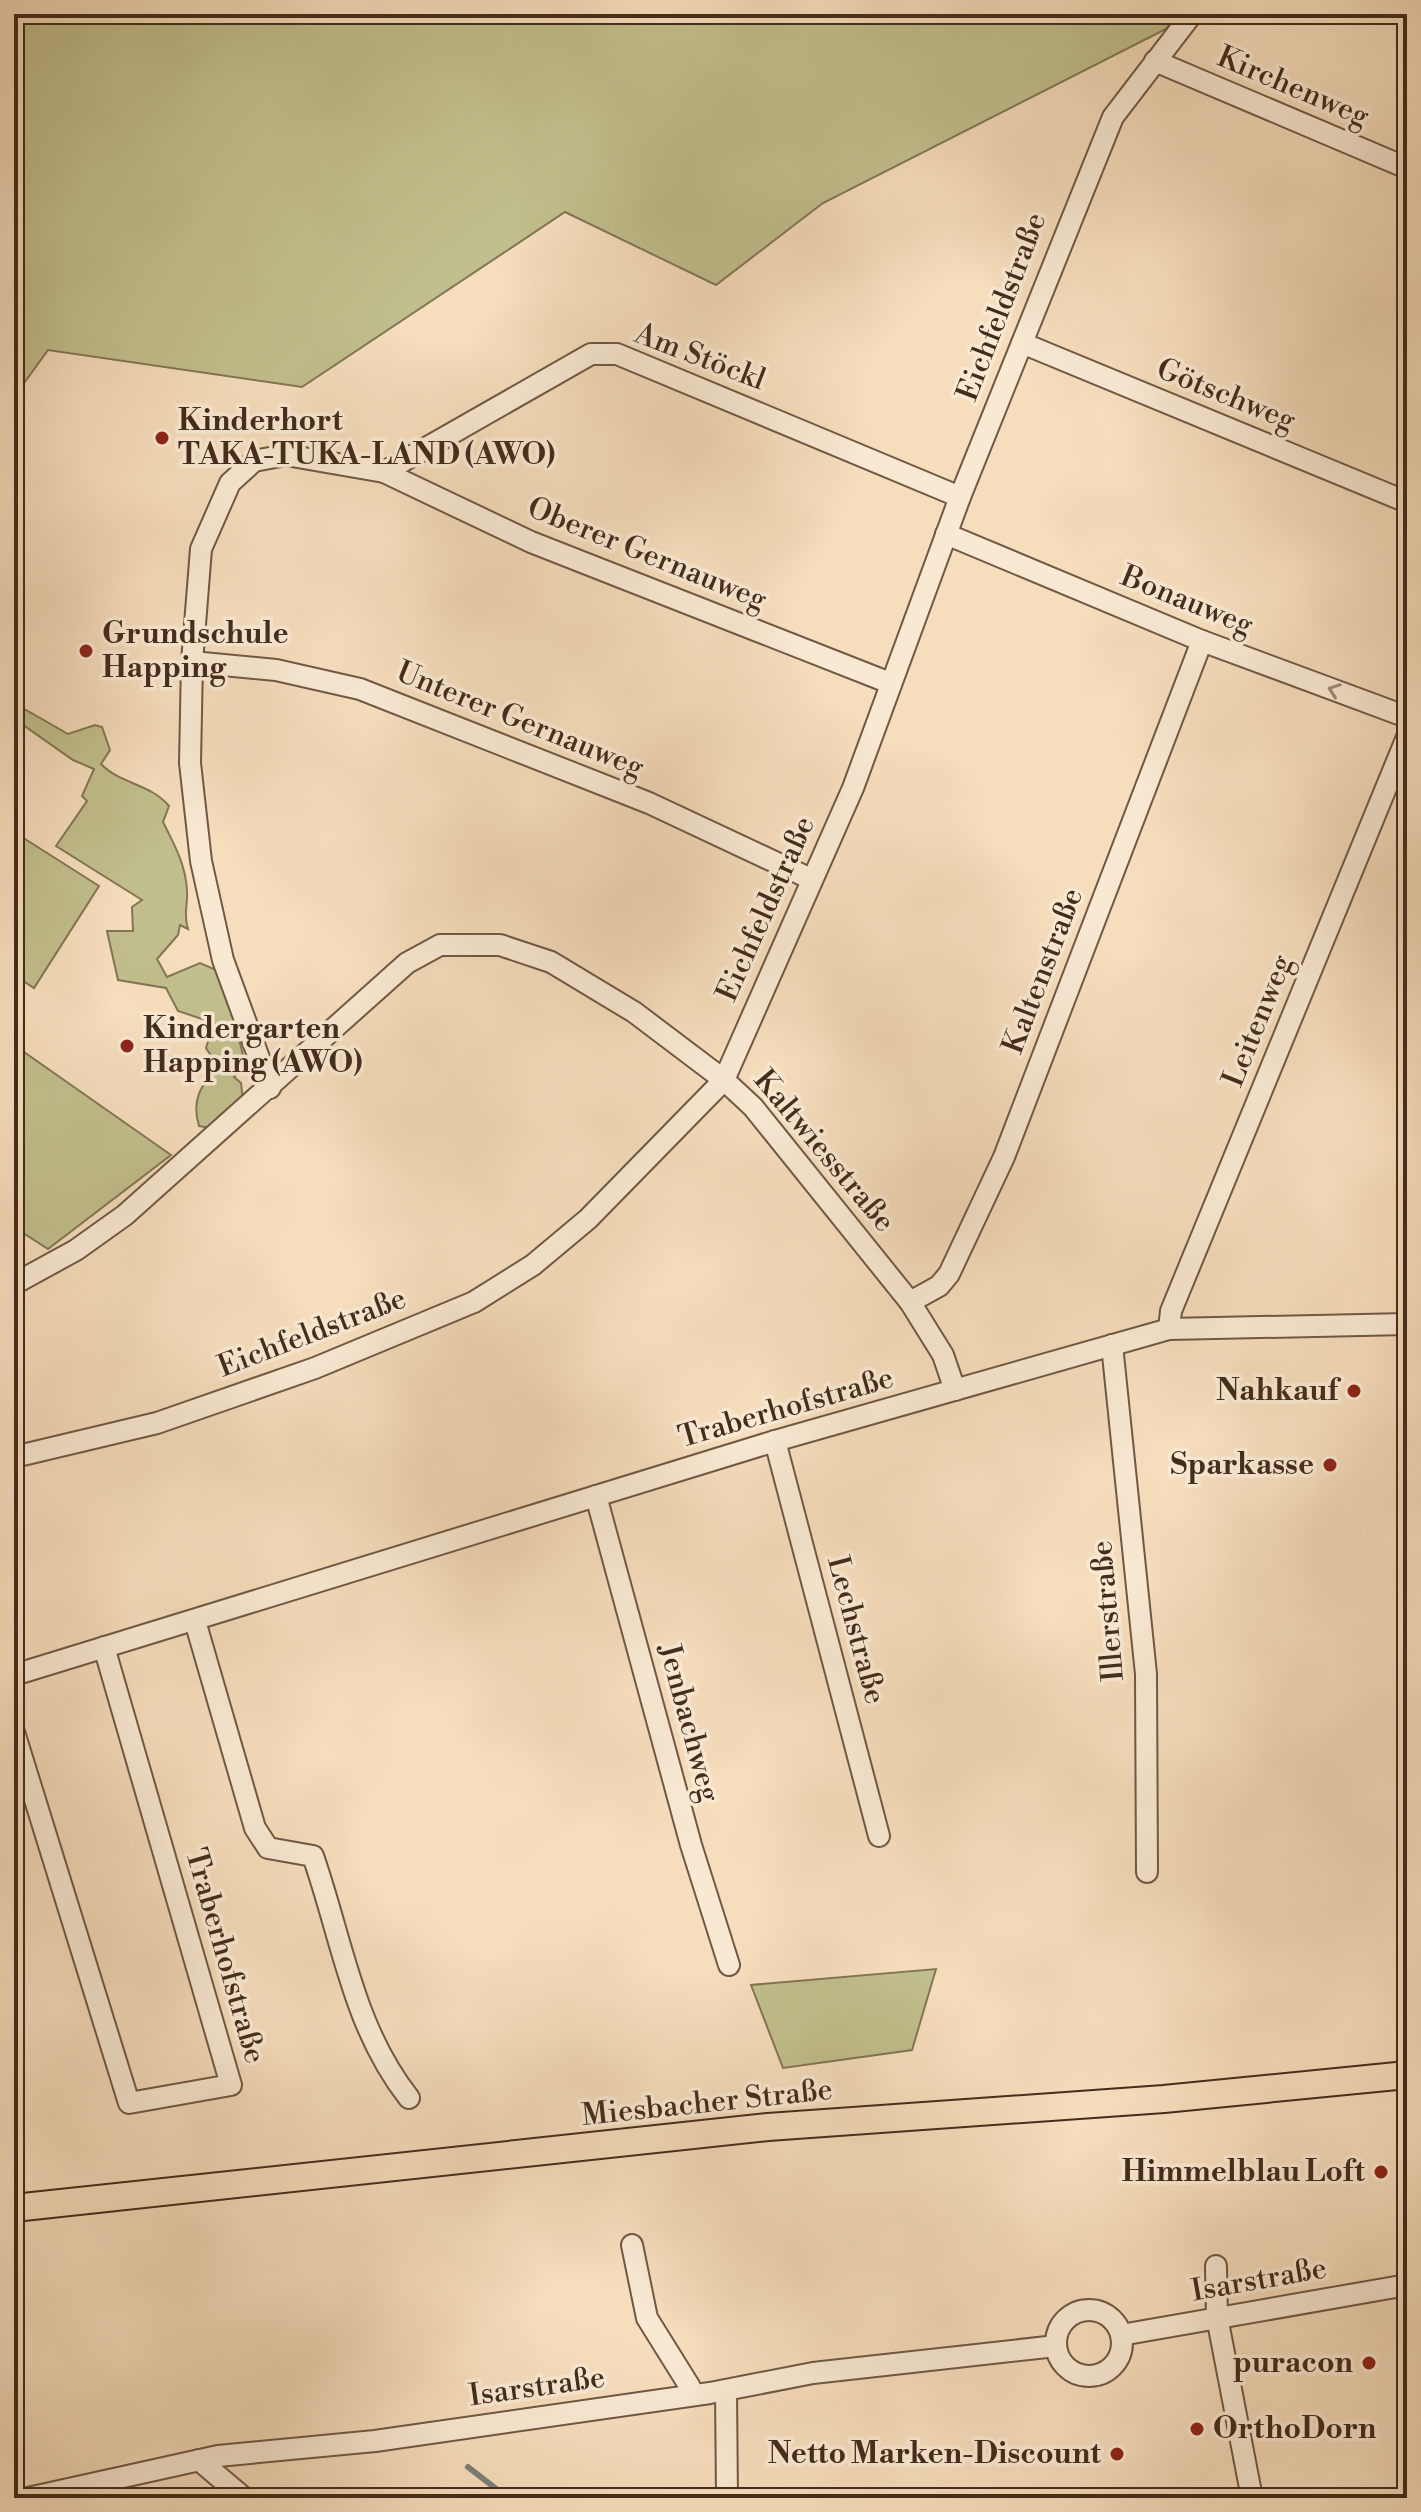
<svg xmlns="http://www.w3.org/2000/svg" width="1421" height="2512" font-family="'Libre Bodoni',serif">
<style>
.green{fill:#c1bf8d;stroke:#827654;stroke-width:2}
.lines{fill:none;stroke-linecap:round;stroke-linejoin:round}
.stream{stroke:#7b817b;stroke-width:6}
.minor-casing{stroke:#705844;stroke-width:24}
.major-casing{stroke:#442c1c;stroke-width:30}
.minor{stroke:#f9e9d3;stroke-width:20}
.major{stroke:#f6ddbc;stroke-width:26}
.oneway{stroke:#9e8a78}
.poi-dot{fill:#8f2418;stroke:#f9e9d3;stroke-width:3}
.labels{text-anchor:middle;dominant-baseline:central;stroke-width:7;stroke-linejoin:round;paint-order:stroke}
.street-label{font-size:30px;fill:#442c1c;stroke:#f9e9d3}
.poi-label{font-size:30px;font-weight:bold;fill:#442c1c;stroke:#f9e9d3;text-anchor:end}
</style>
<rect width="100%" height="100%" fill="#f6ddbc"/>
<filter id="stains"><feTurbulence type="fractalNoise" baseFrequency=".0025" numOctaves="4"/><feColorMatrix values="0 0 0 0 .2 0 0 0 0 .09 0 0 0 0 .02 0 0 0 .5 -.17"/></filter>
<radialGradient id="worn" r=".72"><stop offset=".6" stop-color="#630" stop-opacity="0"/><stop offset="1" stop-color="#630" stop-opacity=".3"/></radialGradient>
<!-- green -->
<g class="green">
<polygon points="14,14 1177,14 1166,29 823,203 716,285 565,212 302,387 48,350 14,397"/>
<path d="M16,710h10l42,24 27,-9 7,2 8,23 -9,14c19,20 50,20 68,42l-6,16c11,22 23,43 24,69 1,14 -4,23 1,38l-8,-4 -2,10 -21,24 10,18 33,-14 21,9 25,94 -12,11 7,6 2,18 -32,27 -12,-2c-8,-26 2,-41 19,-60l-12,-18 8,-25 -36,-12 -12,-23 -48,-8 -11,-49h26l-1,-24 10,-7 -86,-54 31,-45 -5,-5 12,-27 -21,-9 -57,-40z"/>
<polygon points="14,832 99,886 34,988 14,975"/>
<polygon points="14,1045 171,1155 48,1249 14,1227"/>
<polygon points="936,1969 912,2050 783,2068 751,1985"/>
</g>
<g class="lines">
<!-- stream -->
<polyline class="stream" points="468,2467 508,2498"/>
<!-- minor casing -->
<g class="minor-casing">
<g id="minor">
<polyline points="1155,61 1407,168"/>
<polyline points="1022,343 1407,502"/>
<polyline points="384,472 591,354 617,354 960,497"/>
<polyline points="946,534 1202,641 1407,717"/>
<polyline points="192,662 276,670 360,689 649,803 811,879"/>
<polyline points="270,1088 223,960 201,861 190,763 192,662 201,549 230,483 254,461 286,455 384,472 531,542 890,683"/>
<polyline points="14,1284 76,1250 125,1215 407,963 440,945 500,945 551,962 634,1012 724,1080 753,1107 910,1302 943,1355 955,1390"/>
<polyline points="910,1302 939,1286 949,1274 1004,1157 1202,641"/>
<polyline points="1169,1329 1171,1311 1407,737"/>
<polyline points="1112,1345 1146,1674 1147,1872"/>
<polyline points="775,1441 879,1836"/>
<polyline points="14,1457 157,1423 315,1368 474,1302 533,1265 588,1219 724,1080 853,788 960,497 1113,117 1192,14"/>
<polyline points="596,1496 691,1845 729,1965"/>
<path d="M195,1621l60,207 13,20 45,8c29,83 40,171 96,242"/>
<polyline points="14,1675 775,1441 1169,1329 1407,1324"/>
<polyline points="14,1732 129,2103 231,2085 104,1647"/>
<polyline points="632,2245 647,2318 690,2387 691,2395"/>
<polyline points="1216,2266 1217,2317 1252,2498"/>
<circle cx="1089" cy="2343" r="33"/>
<polyline points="1121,2335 1407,2285"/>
<polyline points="726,2390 727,2498"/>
<polyline points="199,2460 244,2498"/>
<polyline points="28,2498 218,2456 375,2441 710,2393 813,2373 1056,2346"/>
</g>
</g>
<!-- major casing -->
<g class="major-casing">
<polyline id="major" points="14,2208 768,2127 1164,2099 1407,2075"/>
</g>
<!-- minor -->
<use href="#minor" class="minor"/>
<!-- major -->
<use href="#major" class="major"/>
</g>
<!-- one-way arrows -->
<defs><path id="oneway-chevron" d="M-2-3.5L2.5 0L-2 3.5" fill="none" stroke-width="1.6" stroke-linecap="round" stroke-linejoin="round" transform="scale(2)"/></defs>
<use class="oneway" href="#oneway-chevron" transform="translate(1334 690) rotate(-160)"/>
<!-- markers -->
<g class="poi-dot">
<circle cx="162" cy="438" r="8"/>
<circle cx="86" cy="651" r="8"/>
<circle cx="127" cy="1046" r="8"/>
<circle cx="1354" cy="1391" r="8"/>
<circle cx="1330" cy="1465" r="8"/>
<circle cx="1381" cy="2172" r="8"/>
<circle cx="1369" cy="2363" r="8"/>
<circle cx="1197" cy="2429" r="8"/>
<circle cx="1117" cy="2454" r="8"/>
</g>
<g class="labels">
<!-- street labels -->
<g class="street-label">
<text transform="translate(1293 87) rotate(23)">Kirchenweg</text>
<text transform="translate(1002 307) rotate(-69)">Eichfeldstraße</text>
<text transform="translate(700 357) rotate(21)">Am Stöckl</text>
<text transform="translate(1226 395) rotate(22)">Götschweg</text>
<text transform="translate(647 554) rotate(22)">Oberer Gernauweg</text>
<text transform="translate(1187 601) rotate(22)">Bonauweg</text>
<text transform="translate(520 720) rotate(22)">Unterer Gernauweg</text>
<text transform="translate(766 909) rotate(-66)">Eichfeldstraße</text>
<text transform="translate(1043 971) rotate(-69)">Kaltenstraße</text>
<text transform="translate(1258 1021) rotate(-68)">Leitenweg</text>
<text transform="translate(824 1151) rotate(50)">Kaltwiesstraße</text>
<text transform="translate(312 1333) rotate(-21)">Eichfeldstraße</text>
<text transform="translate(786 1408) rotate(-16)">Traberhofstraße</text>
<text transform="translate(1108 1611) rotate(-95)">Illerstraße</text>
<text transform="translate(856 1630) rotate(75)">Lechstraße</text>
<text transform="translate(689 1723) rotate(75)">Jenbachweg</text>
<text transform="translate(225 1956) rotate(74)">Traberhofstraße</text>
<text transform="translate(707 2103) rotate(-6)">Miesbacher Straße</text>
<text transform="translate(1259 2280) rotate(-10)">Isarstraße</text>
<text transform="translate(537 2387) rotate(-8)">Isarstraße</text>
</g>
<!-- poi labels -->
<g class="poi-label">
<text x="178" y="421" text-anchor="start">Kinderhort<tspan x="178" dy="34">TAKA-TUKA-LAND (AWO)</tspan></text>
<text x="102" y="634" text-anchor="start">Grundschule<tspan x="102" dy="34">Happing</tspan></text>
<text x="143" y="1029" text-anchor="start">Kindergarten<tspan x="143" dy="34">Happing (AWO)</tspan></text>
<text x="1338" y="1391">Nahkauf</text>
<text x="1314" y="1465">Sparkasse</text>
<text x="1365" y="2172">Himmelblau Loft</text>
<text x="1353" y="2363">puracon</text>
<text x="1213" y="2429" text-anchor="start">OrthoDorn</text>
<text x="1101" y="2454">Netto Marken-Discount</text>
</g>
</g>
<!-- margin -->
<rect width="1421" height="2512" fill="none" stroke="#f6ddbc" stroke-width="48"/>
<rect x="16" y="16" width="1389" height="2480" fill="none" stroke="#442c1c" stroke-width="4"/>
<rect x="24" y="24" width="1373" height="2464" fill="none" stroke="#442c1c" stroke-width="2"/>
<rect width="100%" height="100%" filter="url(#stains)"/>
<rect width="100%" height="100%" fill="url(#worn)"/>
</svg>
